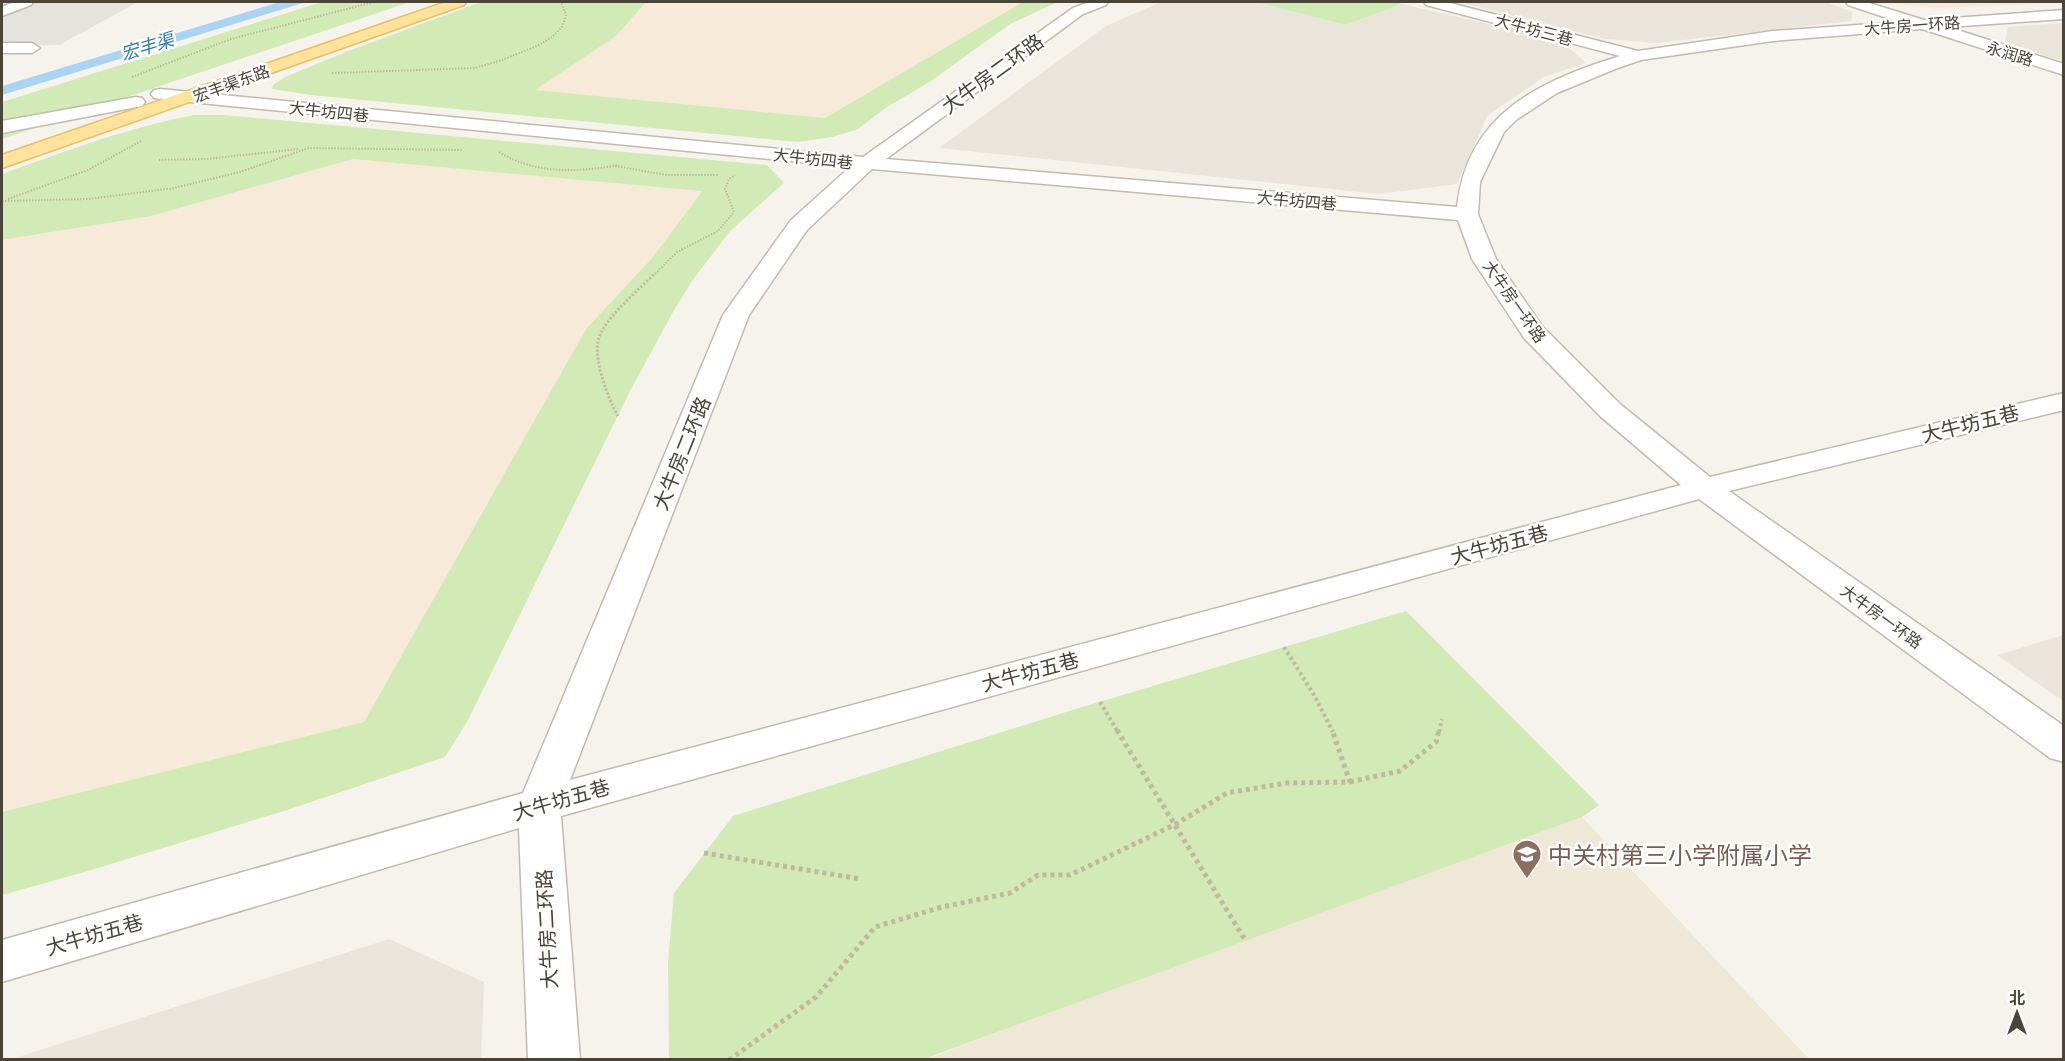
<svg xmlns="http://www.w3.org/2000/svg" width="2065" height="1061" font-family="Lato,'Noto Sans SC',sans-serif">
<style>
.residential{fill:#eae5da}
.commercial{fill:#f7ead8}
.industrial{fill:#e6e2dd}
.education{fill:#efe8d6}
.green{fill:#d2eab5}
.water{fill:#a9d4f2}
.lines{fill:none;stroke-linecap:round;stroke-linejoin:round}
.minor-casing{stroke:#c2bbae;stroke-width:3}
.major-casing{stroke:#e6c16a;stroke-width:3}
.path-far3{stroke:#c4b79f;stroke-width:2;stroke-dasharray:1.5 1.5;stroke-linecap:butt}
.path-far2{stroke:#c4b79f;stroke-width:3;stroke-dasharray:2 2;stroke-linecap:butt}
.path-far1{stroke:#c4b79f;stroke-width:4;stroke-dasharray:3 3;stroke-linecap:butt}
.path{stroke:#c4b79f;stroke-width:5;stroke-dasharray:4 4;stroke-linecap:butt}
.minor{fill:#fff;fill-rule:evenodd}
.major{fill:#ffe39c;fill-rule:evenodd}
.labels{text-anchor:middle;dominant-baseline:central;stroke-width:5;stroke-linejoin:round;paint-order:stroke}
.far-street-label{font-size:16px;fill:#4b4439;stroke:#fff}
.far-water-label{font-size:18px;font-style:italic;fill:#2e7ab2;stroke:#fff}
.street-label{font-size:20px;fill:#4b4439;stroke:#fff}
.near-education-label{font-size:24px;fill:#785e54;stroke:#fff;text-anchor:start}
</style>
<rect width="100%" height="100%" fill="#f6f3ec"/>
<!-- residential -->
<g class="residential">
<polygon points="1161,2 1255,2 1345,25 1402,4 1561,41 1586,63 1544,77 1488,115 1457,184 1379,194 939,148 1106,26"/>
<polygon points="1459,2 1825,2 1853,12 1851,21 1657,43 1605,39"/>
<polygon points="2063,23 2063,61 2005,43 2008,27"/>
<polygon points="2063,635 2063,701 1997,655 1998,655"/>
<polygon points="389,939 484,982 481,1059 12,1059"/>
</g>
<!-- commercial -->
<g class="commercial">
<polygon points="646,2 1023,2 825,118 534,90 616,36"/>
<polygon points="1877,2 2063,2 2064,3 1937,8"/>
<polygon points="353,159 702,190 652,258 586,329 364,722 2,812 2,240 151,216"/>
</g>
<!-- industrial -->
<polygon class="industrial" points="2,2 138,2 59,45 2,45"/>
<!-- education -->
<polygon class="education" points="1582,817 1809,1059 924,1060 1245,940"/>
<!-- green -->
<g class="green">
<polygon points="322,2 410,2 2,139 2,102"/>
<polygon points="481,2 646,2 616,36 535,90 825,118 1023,2 1058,2 1010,24 931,81 884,109 858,129 832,137 798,142 311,95 272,89 273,85 285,77 351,50"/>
<polygon points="1255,2 1394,2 1402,4 1345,25"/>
<path d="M194,115h29l544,50 17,18 -54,48 -38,50 -19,31 -43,79 -162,329 -23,37 -155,52 -202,62 -86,24v-83l362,-90 222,-393 66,-71 50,-67 -349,-32 -202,57 -149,24v-66c63,-23 125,-46 192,-59z"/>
<polygon points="1406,611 1599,805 1582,817 924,1059 669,1059 668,962 674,893 733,816 1079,708"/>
</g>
<!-- water -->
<polygon class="water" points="280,2 306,2 2,95 2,86"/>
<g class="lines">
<!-- minor casing -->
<g class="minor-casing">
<g id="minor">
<polygon points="14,2 33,2 31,5 2,16 2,7"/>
<path d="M1089,2h19l-2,3 -23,9 -197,145 571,48c10,-93 82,-126 163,-151l-194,-51 -2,-3h22l192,49 135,-20 126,-9 -51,-17 -2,-3h20l58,18 140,-10v9l-116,8 116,37v11l-142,-46 -149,12 -132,19 -26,9 -58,24 -41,27 -12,12 -24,50 -2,32 18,45 46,67 78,78 90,73 354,-84v17l-335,81 335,235v36l-14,-4 -351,-259 -1138,317 19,244h-52l-9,-232 -517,154v-42l521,-147 200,-478 68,-95 59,-53 -690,-68 -6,-1 -3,-4 3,-4 6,-1 703,68 210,-149zM872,169l586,51 14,39 52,79 76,78 81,69 -1111,295 179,-465 58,-85z"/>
<polygon points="2,43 32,43 40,48 32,53 2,53"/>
<polygon points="136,97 142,98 145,102 142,106 2,133 2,121"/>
</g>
</g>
<!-- major casing -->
<g class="major-casing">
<polygon id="major" points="446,2 466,2 464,5 2,168 2,155"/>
</g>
<!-- path-far3 -->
<g class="path-far3">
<polyline points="1357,2 1364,2"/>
<polyline points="332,73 475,68 502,60 537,46 552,37 562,27 566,15 561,2"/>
<polyline points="132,77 231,39 374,2"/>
<path d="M499,152c38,23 78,20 120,13"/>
<polyline points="159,160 206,159 299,149"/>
<polyline points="615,166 666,175 718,175"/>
<polyline points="8,199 88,170 141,141"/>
<polyline points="2,201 88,199 174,188 240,172 309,148 462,150"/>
<polyline points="653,276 677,252 718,231 734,212 725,189 729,179 735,175"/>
</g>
<!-- path-far2 -->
<path class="path-far2" d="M618,416c-10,-17 -24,-55 -20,-75 4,-21 41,-51 56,-67"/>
<!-- path-far1 -->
<g class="path-far1">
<polyline points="1284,647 1314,695 1333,732"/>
<polyline points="1100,702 1118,732"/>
<polyline points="1439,732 1442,719"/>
</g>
<!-- path -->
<g class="path">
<polyline points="1117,730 1245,940"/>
<polyline points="1350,782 1400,771 1436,742 1439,730"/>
<polyline points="704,853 861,879"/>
<polyline points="729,1060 816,997 875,927 942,907 1010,893 1038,875 1070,875 1176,824 1227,793 1286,783 1350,782 1332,730"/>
</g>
<!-- minor -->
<use href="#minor" class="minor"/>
<!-- major -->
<use href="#major" class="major"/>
</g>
<!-- icons -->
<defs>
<g id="school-pin" transform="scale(1.5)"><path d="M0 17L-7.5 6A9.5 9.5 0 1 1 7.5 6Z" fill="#8d6e63" stroke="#fff"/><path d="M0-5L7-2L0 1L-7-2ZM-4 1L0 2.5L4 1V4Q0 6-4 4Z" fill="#fff"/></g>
</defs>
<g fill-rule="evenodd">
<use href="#school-pin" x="1527" y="854"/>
</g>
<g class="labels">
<!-- far-street labels -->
<g class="far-street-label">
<text transform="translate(1912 25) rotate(-4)">大牛房一环路</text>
<text transform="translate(1534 29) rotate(15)">大牛坊三巷</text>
<text transform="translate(2010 53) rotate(17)">永润路</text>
<text transform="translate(231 83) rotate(-20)">宏丰渠东路</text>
<text transform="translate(329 111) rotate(6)">大牛坊四巷</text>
<text transform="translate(813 158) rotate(6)">大牛坊四巷</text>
<text transform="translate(1297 200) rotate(5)">大牛坊四巷</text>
<text transform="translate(1515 301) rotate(55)">大牛房一环路</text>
<text transform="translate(1882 616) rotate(36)">大牛房一环路</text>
</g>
<!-- far-water labels -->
<g class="far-water-label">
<text transform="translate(147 46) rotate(-17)">宏丰渠</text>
</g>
<!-- street labels -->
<g class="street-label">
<text transform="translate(992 73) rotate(-36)">大牛房二环路</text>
<text transform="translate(1970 423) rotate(-14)">大牛坊五巷</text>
<text transform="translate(681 453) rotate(-68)">大牛房二环路</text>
<text transform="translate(1499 544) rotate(-15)">大牛坊五巷</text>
<text transform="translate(1030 671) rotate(-15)">大牛坊五巷</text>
<text transform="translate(561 799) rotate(-16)">大牛坊五巷</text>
<text transform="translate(546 929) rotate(-93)">大牛房二环路</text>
<text transform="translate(94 934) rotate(-16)">大牛坊五巷</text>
</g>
<!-- near-education labels -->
<g class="near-education-label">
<text x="1548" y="854">中关村第三小学附属小学</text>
</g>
</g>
<!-- border -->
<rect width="2065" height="1061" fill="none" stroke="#4b4439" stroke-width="6"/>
<!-- north arrow -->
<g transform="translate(2017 1013)" stroke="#ffffff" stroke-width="4.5" paint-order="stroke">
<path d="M0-4.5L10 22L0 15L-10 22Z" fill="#4b4439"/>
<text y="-9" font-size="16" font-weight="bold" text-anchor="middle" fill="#4b4439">北</text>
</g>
</svg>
